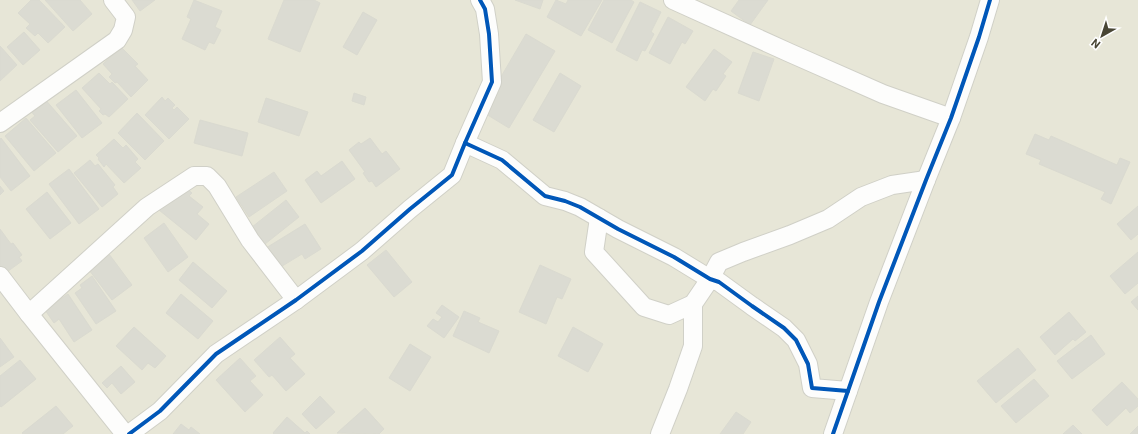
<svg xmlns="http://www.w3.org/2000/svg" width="1138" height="434" font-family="Roboto,sans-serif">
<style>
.residential{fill:#e7e6d7}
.building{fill:#dbdbd2;stroke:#dadad0}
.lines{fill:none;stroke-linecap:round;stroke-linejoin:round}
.minor-casing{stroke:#d0d0c7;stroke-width:20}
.minor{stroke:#fdfdfc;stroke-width:18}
.cycleway-casing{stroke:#fff;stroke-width:6}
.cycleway{stroke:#0057b8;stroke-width:4}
</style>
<rect width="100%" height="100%" fill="#f2f2ea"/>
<!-- residential -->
<rect class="residential" x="0" y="0" width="1138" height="434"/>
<!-- building -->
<g class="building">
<polygon points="31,0 39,0 65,27 48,43 38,33 35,36 26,28 30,24 18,13"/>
<polygon points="45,0 80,0 92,14 73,31"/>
<polygon points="132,0 155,0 140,11"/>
<polygon points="194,0 222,11 215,27 221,30 214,44 209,42 205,50 182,39 191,19 187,17"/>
<polygon points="284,0 314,0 320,3 300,52 268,39"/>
<polygon points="515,0 543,0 540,9"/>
<polygon points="556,0 566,4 568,0 602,0 581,36 547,17"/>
<polygon points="604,0 631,0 634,2 612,43 588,30"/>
<polygon points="739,0 768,0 750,25 731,11"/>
<polygon points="640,2 661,12 651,32 654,34 645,51 642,50 637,61 616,50"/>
<polygon points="363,12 377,20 357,55 343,47"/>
<polygon points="668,17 693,31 685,44 682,42 670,64 649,53"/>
<polygon points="24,32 40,50 23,65 7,47"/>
<polygon points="526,34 555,51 509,128 481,111"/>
<polygon points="0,46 17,65 0,81"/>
<polygon points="121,47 138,64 135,66 148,80 131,97 117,82 115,83 109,77 112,74 103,64"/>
<polygon points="714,49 732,62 723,74 726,76 716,91 713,89 705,101 686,87"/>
<polygon points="753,52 774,59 759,101 738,93"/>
<polygon points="99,73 110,84 112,82 128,99 109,117 105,114 103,115 99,111 101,109 82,88"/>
<polygon points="560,73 581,86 554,132 533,120"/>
<polygon points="76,90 102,123 82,138 56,105"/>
<polygon points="354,93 366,97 364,105 352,101"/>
<polygon points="43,97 77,136 58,152 30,120 35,116 29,109"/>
<polygon points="162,97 165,101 168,98 175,105 172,108 174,110 177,107 189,119 169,139 145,115"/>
<polygon points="266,98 308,112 299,136 258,122"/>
<polygon points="137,113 164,141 145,160 118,133"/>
<polygon points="26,118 56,153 34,171 5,136"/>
<polygon points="200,120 248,133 242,156 194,143"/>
<polygon points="1035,134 1049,140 1051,136 1117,165 1120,158 1130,162 1111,204 1101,199 1105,192 1039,164 1041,160 1026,154"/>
<polygon points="1,138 30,176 11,191 0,177 0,139"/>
<polygon points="370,138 382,154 386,151 400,169 376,187 372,181 369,182 363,173 365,172 349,150 359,142 361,144"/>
<polygon points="114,139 123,148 126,145 138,159 135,162 141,168 124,183 106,164 104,167 98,159 99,158 96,155"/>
<polygon points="90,160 95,166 98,164 115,185 113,187 118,194 102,207 74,173"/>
<polygon points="342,161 355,179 321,203 305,180 317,171 321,176"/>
<polygon points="69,169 99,209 79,224 49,184"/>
<polygon points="274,172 287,191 249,217 236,197"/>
<polygon points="181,184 192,193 189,196 203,207 197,214 209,224 196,240 159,210"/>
<polygon points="0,186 4,191 0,195"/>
<polygon points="47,192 71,223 50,239 26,209"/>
<polygon points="286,200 299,217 265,244 252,227"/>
<polygon points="1138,206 1138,234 1131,240 1117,224"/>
<polygon points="164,223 188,257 168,272 144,238"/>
<polygon points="305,224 321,249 305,259 302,254 279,268 266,248"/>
<polygon points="0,229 11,244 13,243 22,255 19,257 22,261 0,277"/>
<polygon points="106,250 132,285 112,300 86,266"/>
<polygon points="386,250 412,282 394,297 367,265"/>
<polygon points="1138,252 1138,283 1125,294 1110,276"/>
<polygon points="193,262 227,291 212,308 179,280"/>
<polygon points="540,265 571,279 562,299 557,297 546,324 519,312"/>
<polygon points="92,276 116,311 96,324 75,293 82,288 80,285"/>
<polygon points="68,294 92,330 74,342 59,319 54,323 45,310"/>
<polygon points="181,294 213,321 198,339 166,313"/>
<polygon points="1138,296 1138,310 1131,302"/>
<polygon points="442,305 459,317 444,338 427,326 433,319 438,322 442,317 436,313"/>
<polygon points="464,311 480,318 478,322 499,331 489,353 453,336"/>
<polygon points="1069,312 1086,332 1075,341 1073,339 1055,355 1040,337"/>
<polygon points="134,327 166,356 155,368 148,363 142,370 116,346"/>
<polygon points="573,327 603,344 588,372 558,356"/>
<polygon points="1091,335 1105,354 1072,379 1057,361"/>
<polygon points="280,337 295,354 290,358 305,374 286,391 272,375 269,377 254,360"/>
<polygon points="0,338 14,357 0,367"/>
<polygon points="410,344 431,357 410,391 389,378"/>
<polygon points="1018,348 1036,370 996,403 977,381"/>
<polygon points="240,358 256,376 250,381 263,395 245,412 216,380"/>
<polygon points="20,360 36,379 1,407 0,406 0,376"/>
<polygon points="121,366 135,382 121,394 112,383 107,388 102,383"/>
<polygon points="1034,379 1049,396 1016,423 1001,406"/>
<polygon points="1122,382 1138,399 1138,406 1130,413 1126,408 1107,426 1092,410"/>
<polygon points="320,396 335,412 316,429 302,414"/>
<polygon points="56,406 73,426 63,434 23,434 22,433"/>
<polygon points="365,408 384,429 379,434 337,433"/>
<polygon points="736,412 751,422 743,434 720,434"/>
<polygon points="287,417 305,433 307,431 310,434 274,434 273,433"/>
<polygon points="181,424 189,430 191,427 200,434 173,434"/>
<polygon points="1073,425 1082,434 1063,434"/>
<polygon points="1138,426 1138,434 1130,434"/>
</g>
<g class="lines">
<!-- minor casing -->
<g class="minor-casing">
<g id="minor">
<polyline points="673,0 790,53 883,94 951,118"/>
<polyline points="0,123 117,40 123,30 126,17 113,0"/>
<polyline points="465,143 502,160 545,196 565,201 580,207 618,229 674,257 710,279 719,282 752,306 784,328 796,340 808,364 812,388 848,391"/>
<polyline points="599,218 594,252 644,307 669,315 693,304 710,279 719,262 743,252 790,235 828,219 861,197 892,185 926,180"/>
<polyline points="0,276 29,314 125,434"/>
<polyline points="29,314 147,207 194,176 207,176 217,186 250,240 296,300"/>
<polyline points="129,434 160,411 216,354 296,300 362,251 410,209 452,175 465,143 492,82 489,34 485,9 480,0"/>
<polyline points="660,434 678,389 693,346 693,304"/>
<polyline points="833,434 879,302 926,180 951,118 979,37 990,0"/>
</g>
</g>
<!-- minor -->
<use href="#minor" class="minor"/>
<!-- cycleway casing -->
<g class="cycleway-casing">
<g id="cycleway">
<polyline points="465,143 502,160 545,196 565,201 580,207 618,229 674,257 710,279 719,282 752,306 784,328 796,340 808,364 812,388 848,391"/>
<polyline points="129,434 160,411 216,354 296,300 362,251 410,209 452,175 465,143 492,82 489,34 485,9 480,0"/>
<polyline points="833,434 879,302 926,180 951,118 979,37 990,0"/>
</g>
</g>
<!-- cycleway -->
<use href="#cycleway" class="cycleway"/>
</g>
<!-- north arrow -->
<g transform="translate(1102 36) rotate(219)" stroke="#ffffff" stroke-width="3" paint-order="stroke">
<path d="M0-3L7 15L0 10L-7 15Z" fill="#494635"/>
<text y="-6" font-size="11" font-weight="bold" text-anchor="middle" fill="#494635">N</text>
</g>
</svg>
